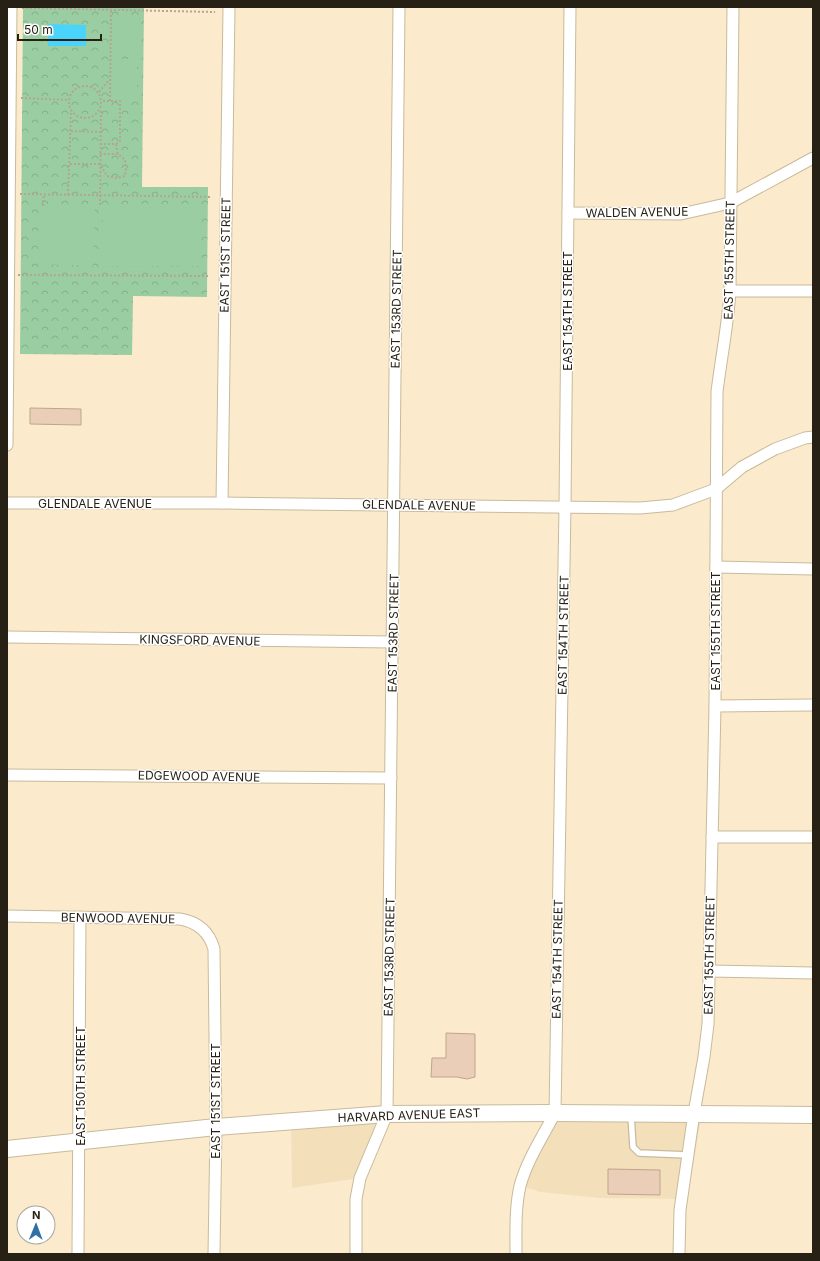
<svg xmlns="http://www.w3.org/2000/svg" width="820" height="1261" font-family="Inter,sans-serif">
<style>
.built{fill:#f3e0ba}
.forest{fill:url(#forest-crowns)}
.pitch{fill:#9acda1}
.water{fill:#4ad4fc}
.building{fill:#ebceb7;stroke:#bfa48d}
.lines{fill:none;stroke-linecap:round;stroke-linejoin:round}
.lane-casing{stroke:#c8ba9b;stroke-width:8}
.street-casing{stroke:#c8ba9b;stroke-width:13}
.secondary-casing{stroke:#c8ba9b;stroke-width:18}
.path{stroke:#b3a68e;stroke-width:2;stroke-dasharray:2 2;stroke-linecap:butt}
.lane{stroke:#fff;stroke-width:5.5}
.street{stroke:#fff;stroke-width:11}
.secondary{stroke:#fff;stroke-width:16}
.labels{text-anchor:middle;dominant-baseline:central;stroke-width:3;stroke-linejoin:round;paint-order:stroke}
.street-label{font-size:12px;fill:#272115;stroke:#fff}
</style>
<defs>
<pattern id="forest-crowns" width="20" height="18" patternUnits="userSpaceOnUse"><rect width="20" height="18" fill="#9acda1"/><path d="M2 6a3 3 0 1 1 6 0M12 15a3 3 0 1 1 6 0" fill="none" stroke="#85b08a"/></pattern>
</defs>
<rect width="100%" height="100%" fill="#fbebcc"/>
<!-- built -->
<g class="built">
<polygon points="555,1113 702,1113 687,1199 599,1198 540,1192 520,1185"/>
<polygon points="387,1114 360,1178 292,1188 291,1121"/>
</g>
<!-- forest -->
<polygon class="forest" points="23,7 144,7 142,187 208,187 207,297 133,296 132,355 20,354"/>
<!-- pitch -->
<g class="pitch">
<polygon points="112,16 139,16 139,55 111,54"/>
<polygon points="112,59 137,59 137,98 111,97"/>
<polygon points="39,205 95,207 93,266 38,264"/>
<polygon points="103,207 202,208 201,266 152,266 152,267 101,266"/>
</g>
<!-- water -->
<polygon class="water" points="48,24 86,25 86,46 48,46"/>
<!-- building -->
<g class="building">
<polygon points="30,408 81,409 81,425 30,424"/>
<polygon points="446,1033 475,1034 475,1077 467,1079 457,1077 431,1077 432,1058 446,1058"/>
<polygon points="608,1169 660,1170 660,1195 608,1194"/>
</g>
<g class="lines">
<!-- lane casing -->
<g class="lane-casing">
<polyline id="lane" points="631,1115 633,1147 639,1153 688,1155"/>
</g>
<!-- street casing -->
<g class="street-casing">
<g id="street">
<polyline points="568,213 681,214 730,203 813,158"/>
<polyline points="730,291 813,291"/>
<polyline points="7,445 11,7"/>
<polyline points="7,503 222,503 640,508 673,505 716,489 742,467 775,449 805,438 813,437"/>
<polyline points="222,503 229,7"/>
<polyline points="716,567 813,569"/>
<polyline points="7,637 392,642"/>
<polyline points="715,706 813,705"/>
<polyline points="7,775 391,778"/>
<polyline points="712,837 813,837"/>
<path d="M7,916l173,3c17,3 29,12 34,30l2,178 -2,127"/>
<polyline points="709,971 813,973"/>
<polyline points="78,1254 80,917"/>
<polyline points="356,1254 356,1199 360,1178 387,1114 399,7"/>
<path d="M516,1254c0,-23 -1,-46 4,-68 7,-26 23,-50 35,-73l10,-607 5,-499"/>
<path d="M679,1254l1,-44 14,-97 10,-56 4,-33 7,-318 2,-314c4,-34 11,-67 13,-101l3,-284"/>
</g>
</g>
<!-- secondary casing -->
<g class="secondary-casing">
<polyline id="secondary" points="7,1149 216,1127 387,1114 555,1113 813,1115"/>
</g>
<!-- path -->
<g class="path">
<polyline points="22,8 215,12"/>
<circle cx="85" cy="102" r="16"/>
<polyline points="99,92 109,80"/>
<polyline points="21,98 69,100"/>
<polyline points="110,101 111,10"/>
<polyline points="71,131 100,132"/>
<polyline points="100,144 116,144 120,141 120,101 102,101"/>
<polyline points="116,144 118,154"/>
<polyline points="70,164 100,164 107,176 117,178 125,176 126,168 125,160 118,154 100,154"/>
<polyline points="20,194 212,197"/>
<polyline points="68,195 71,111"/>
<polyline points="100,205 101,109"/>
<polyline points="43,206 44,194"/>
<polyline points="18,275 210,276"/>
</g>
<!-- lane -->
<use href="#lane" class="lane"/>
<!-- street -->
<use href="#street" class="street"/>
<!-- secondary -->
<use href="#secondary" class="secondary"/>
</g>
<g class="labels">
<!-- street labels -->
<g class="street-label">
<text transform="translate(637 212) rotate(-1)">WALDEN AVENUE</text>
<text transform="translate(225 255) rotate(-89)">EAST 151ST STREET</text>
<text transform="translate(729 260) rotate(-89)">EAST 155TH STREET</text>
<text transform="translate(396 309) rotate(-89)">EAST 153RD STREET</text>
<text transform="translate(567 311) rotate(-90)">EAST 154TH STREET</text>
<text x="95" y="503">GLENDALE AVENUE</text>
<text transform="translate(419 505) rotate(1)">GLENDALE AVENUE</text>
<text transform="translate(715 631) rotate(-90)">EAST 155TH STREET</text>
<text transform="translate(393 633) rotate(-89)">EAST 153RD STREET</text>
<text transform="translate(563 635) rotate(-89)">EAST 154TH STREET</text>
<text transform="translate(200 640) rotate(1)">KINGSFORD AVENUE</text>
<text transform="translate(199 776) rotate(1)">EDGEWOOD AVENUE</text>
<text transform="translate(118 918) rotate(1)">BENWOOD AVENUE</text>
<text transform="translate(709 955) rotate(-89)">EAST 155TH STREET</text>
<text transform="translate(389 957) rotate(-89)">EAST 153RD STREET</text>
<text transform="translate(557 959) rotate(-89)">EAST 154TH STREET</text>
<text transform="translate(80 1086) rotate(-90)">EAST 150TH STREET</text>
<text transform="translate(215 1101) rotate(-90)">EAST 151ST STREET</text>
<text transform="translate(409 1115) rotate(-2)">HARVARD AVENUE EAST</text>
</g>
</g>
<!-- border -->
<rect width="820" height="1261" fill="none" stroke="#272115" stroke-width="16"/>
<!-- north arrow -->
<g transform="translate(36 1225) rotate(1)"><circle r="19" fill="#ffffff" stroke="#a9a6a1"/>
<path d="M0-3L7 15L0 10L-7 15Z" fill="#3070a6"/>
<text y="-6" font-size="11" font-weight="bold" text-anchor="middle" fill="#272115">N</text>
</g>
<!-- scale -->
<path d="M18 34v6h83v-6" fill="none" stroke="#272115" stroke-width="2"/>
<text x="24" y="34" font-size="12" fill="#272115" stroke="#ffffff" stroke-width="3" paint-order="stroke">50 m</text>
</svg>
